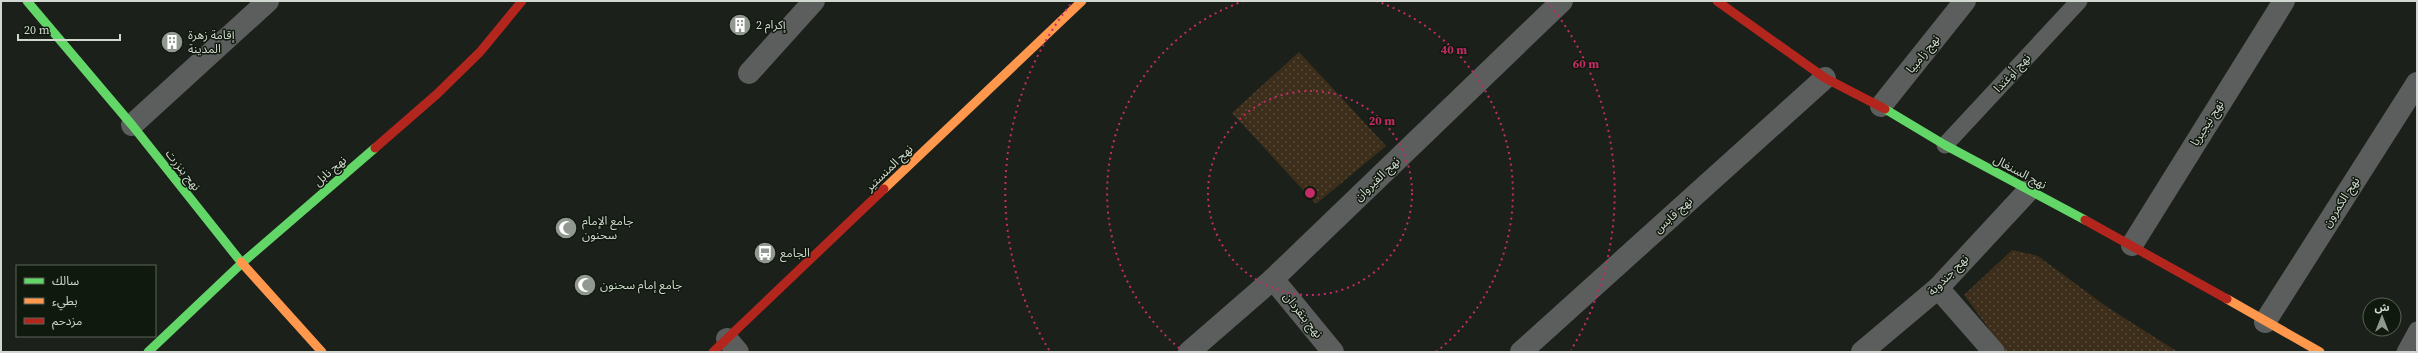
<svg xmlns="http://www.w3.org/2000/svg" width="2418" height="353" font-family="'Source Serif 4','Noto Sans Arabic',serif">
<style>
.grass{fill:url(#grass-dots)}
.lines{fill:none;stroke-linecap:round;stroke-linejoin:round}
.lane{stroke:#5b5e5c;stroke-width:17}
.street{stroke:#5b5e5c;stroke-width:22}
.fast{stroke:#63d668;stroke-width:9}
.slow{stroke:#ff974d;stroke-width:9}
.jam{stroke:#b3261e;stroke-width:9}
.ring{fill:none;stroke:#c42b67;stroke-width:2;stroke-dasharray:2 4}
.labels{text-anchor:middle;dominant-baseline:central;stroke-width:3;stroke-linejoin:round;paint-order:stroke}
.poi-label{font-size:12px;fill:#d1d8cf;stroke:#10190e;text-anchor:start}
.street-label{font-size:12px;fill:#d1d8cf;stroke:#10190e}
.centre{fill:#c42b67;stroke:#10190e;stroke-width:2}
.ring-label{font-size:12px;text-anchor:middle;font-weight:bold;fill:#c42b67;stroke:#10190e;stroke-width:3;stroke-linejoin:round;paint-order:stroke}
</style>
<defs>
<pattern id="grass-dots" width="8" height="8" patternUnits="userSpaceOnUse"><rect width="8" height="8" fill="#3c2e1a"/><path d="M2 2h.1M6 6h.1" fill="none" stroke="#574c3a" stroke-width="1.8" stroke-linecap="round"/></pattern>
</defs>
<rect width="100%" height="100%" fill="#1b201a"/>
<!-- grass -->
<g class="grass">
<polygon points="1299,52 1386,146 1316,204 1232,113"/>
<polygon points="2012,250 2038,256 2107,307 2178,352 2006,352 1964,295"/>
</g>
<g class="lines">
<!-- lane -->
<g class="lane">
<polyline points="1945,145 2079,1"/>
<polyline points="2405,352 2417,330"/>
</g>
<!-- street -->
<g class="street">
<polyline points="749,73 814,1"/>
<polyline points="1881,106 1965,1"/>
<polyline points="132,125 268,1"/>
<polyline points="2132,245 2284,1"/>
<polyline points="1273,279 1333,352"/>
<polyline points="1938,288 1994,352"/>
<polyline points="2265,322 2417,83"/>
<polyline points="727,339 738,352"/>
<polyline points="1189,352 1273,279 1562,1"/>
<polyline points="1521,352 1825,78"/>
<polyline points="1862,352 1938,288 2028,191"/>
</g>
<!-- fast -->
<g class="fast">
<polyline points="27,1 132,125 241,262"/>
<polyline points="1885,109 1945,145 2085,220"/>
<polyline points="148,352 242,263 375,148"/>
</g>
<!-- slow -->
<g class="slow">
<polyline points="884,189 1082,1"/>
<polyline points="241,262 322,352"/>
<polyline points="2227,299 2320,352"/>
</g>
<!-- jam -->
<g class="jam">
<polyline points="1717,1 1825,78 1885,109"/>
<polyline points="375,148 437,94 480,52 522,1"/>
<polyline points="2085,220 2227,299"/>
<polyline points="713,352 884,189"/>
</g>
</g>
<!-- distance rings -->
<g class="ring">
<circle cx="1310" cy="193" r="102"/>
<path d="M1184 352A203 203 0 0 1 1244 1M1376 1A203 203 0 0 1 1436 352"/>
<path d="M1049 350A305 305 0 0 1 1073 1M1547 1A305 305 0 0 1 1571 350"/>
</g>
<!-- icons -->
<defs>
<g id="building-disc" transform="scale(1.15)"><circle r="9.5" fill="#919890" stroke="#10190e"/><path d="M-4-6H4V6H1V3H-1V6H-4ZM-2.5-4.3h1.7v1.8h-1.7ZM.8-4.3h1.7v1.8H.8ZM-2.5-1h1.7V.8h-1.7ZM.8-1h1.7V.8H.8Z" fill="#fff"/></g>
<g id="mosque-disc" transform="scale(1.15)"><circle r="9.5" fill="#919890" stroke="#10190e"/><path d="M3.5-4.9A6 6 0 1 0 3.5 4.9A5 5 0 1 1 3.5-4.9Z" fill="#fff"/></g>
<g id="bus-disc" transform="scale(1.15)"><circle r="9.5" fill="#919890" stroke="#10190e"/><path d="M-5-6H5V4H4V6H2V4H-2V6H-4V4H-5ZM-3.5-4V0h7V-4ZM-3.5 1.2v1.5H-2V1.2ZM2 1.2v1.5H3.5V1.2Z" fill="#fff"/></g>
</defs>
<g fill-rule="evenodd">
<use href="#building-disc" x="740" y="25"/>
<use href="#building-disc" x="172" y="42"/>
<use href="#mosque-disc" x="566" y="228"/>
<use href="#bus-disc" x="765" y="253"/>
<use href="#mosque-disc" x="585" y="285"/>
</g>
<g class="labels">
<!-- poi labels -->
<g class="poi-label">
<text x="756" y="25">إكرام 2</text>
<text x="188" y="35">إقامة زهرة<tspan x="188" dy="14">المدينة</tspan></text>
<text x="582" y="221">جامع الإمام<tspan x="582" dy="14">سحنون</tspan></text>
<text x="780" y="253">الجامع</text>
<text x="600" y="285">جامع إمام سحنون</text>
</g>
<!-- street labels -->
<g class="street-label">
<text transform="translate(1923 54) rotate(-51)">نهج زامبيا</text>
<text transform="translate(2012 73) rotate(-47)">نهج أوغندا</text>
<text transform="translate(2207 123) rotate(-58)">نهج نيجيريا</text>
<text transform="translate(889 168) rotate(-44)">نهج المنستير</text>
<text transform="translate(183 170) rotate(52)">نهج بنزرت</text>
<text transform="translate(330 171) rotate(-41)">نهج نابل</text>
<text transform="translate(2020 172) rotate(28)">نهج السنغال</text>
<text transform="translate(1377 179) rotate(-44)">نهج القيروان</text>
<text transform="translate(2341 202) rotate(-57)">نهج الكمرون</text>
<text transform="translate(1673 215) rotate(-42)">نهج قابس</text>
<text transform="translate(1948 275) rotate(-45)">نهج جندوبة</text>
<text transform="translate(1303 315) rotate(51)">نهج بنقردان</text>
</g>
</g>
<circle cx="1310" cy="193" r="6" class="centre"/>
<g class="ring-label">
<text x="1454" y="54">40 m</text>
<text x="1586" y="68">60 m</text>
<text x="1382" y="125">20 m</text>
</g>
<!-- border -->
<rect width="2418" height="353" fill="none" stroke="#d1d8cf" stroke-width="4"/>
<!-- legend -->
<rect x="16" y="265" width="140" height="72" fill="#10190e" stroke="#5d655b"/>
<rect x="24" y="278" width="20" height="6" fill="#63d668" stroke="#5d655b"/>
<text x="52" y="285" font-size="12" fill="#d1d8cf">سالك</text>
<rect x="24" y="298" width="20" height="6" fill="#ff974d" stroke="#5d655b"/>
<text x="52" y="305" font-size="12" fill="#d1d8cf">بطيء</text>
<rect x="24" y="318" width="20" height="6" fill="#b3261e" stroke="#5d655b"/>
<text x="52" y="325" font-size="12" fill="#d1d8cf">مزدحم</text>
<!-- north arrow -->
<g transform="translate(2382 317)"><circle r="19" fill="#10190e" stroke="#5d655b"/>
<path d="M0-3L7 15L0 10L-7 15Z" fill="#919890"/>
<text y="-6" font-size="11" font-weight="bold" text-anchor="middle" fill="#d1d8cf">ش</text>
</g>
<!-- scale -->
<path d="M18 34v6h102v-6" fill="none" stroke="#d1d8cf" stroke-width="2"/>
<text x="24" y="34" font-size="12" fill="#d1d8cf" stroke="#10190e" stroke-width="3" paint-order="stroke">20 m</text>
</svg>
